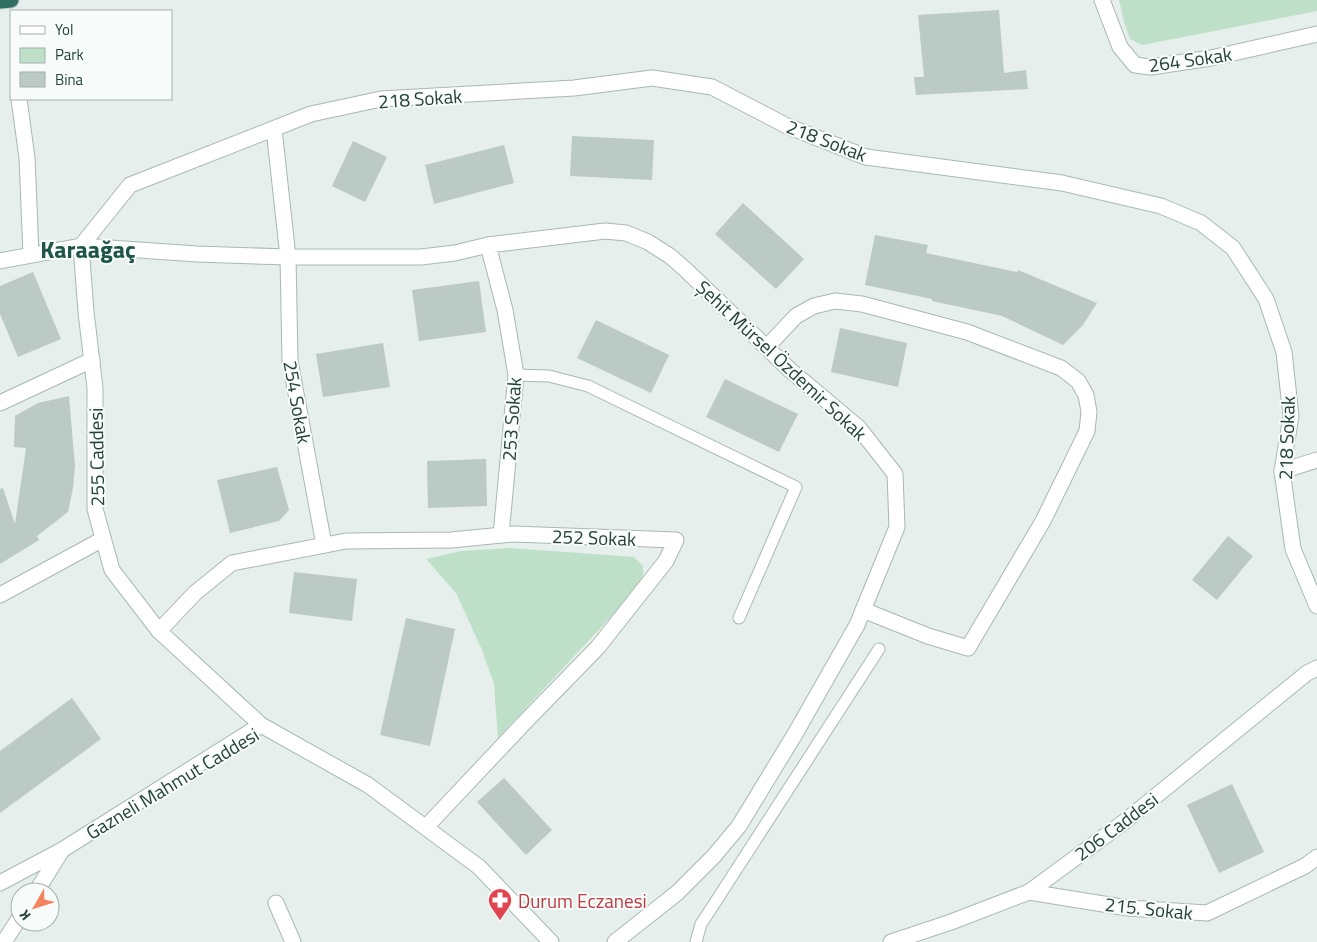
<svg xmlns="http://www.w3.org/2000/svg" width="1317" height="942" font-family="'Titillium Web',sans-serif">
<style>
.green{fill:#bfe0c8}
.building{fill:#bbcac4}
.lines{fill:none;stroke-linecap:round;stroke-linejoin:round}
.lane-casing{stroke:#a8b8b2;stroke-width:13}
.street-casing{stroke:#a8b8b2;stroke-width:17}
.secondary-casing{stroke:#a4bbb3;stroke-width:17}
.highway-casing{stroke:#c2cac8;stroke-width:17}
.lane{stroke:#fff;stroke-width:11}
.street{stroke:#fff;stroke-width:15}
.secondary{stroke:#fff;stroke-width:15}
.highway{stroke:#2f6f62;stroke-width:15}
.labels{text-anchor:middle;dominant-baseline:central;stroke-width:4;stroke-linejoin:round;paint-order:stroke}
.street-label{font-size:19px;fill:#24423a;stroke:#f7fbf9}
.health-label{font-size:19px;fill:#be3a42;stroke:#f7fbf9;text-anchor:start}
.district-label{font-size:24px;font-weight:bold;fill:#1f5548;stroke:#f7fbf9}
</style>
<rect width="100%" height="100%" fill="#e6efeb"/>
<!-- green -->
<g class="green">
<polygon points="1119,0 1317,0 1317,11 1142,45 1130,39 1124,22"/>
<polygon points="510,548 634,557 643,566 643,576 619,608 498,738 494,684 482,650 456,593 426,559 461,551"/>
</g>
<!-- building -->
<g class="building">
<polygon points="999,10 1004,73 1026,70 1028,89 916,95 914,77 924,77 918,15"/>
<polygon points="572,136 654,140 652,180 570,176"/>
<polygon points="353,141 387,157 365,202 332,186"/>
<polygon points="504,145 514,183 434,204 425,165"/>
<polygon points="743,203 804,259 776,289 715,234"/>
<polygon points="875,235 928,245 926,253 1017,272 1018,270 1097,303 1083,325 1063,345 1002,316 932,301 932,299 865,285"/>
<polygon points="33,272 61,339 18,357 0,314 0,286"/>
<polygon points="479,281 486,332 419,341 412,290"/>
<polygon points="596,320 669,355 651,393 577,358"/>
<polygon points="840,328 907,343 898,387 831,372"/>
<polygon points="383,343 390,387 323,397 316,354"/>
<polygon points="725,379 798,414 779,452 706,417"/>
<polygon points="69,396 75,466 73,488 68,512 37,536 39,540 0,564 0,489 3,488 15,524 26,448 14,447 15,416 38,403"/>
<polygon points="486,459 487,506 428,508 427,461"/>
<polygon points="277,467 289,510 279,521 230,533 217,480"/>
<polygon points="1228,536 1253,556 1217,600 1192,580"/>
<polygon points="294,572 357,579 352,621 289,613"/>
<polygon points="406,618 455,629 430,746 380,735"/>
<polygon points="72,698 101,739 0,813 0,751"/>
<polygon points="504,778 552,830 526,855 477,802"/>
<polygon points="1232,784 1264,852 1219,873 1187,805"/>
</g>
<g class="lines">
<!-- lane casing -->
<g class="lane-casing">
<g id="lane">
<polyline points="516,375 549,376 588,386 796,487 739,618"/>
<polyline points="696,942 701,924 707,915 879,649"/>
</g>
</g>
<!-- street casing -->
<g class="street-casing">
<g id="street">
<polyline points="1102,0 1120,47 1135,65 1151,67 1211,58 1317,34"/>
<polyline points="19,99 27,158 31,255"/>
<polyline points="274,129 288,257 290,361 324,545"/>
<polyline points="81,246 130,185 311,114 381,99 574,88 652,78 712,87 787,126 866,157"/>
<polyline points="767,347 796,316 814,306 835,301 862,304 967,332 1061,368 1078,381 1086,395 1089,412 1087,431 1043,521 968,648 928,636 863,610"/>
<polyline points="0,403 92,360"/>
<polyline points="1282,471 1317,460"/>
<polyline points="501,535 516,375 505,310 488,245 605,231 626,233 648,242 670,256 687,271 790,370 859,428 895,474 897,527 857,625 795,734 739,826 714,856 677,893 615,942"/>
<polyline points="0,595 103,539"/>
<polyline points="159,631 195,593 232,563 346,541 451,540 513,534 676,540 666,561 598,647 525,722 426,827"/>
<polyline points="36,892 62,850"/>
<polyline points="1029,892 1128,908 1207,913 1305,866 1317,857"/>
<polyline points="276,903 293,942"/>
<polyline points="4,942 20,917"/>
</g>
</g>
<!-- secondary casing -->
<g class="secondary-casing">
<g id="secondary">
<polyline points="866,157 1062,183 1161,206 1201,223 1233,248 1266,299 1284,352 1291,416 1282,471 1293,549 1317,606"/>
<polyline points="81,246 86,312 95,388 95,509 112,570 159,631 261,725 368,785 479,867 551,942"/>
<polyline points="0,261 81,246 197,254 288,257 421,257 455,253 488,245"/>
<polyline points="0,883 62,850 261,725"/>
<polyline points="891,942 951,922 1029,892 1124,822 1307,673 1317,668"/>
</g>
</g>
<!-- highway casing -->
<g class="highway-casing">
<polyline id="highway" points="0,1 11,0"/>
</g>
<!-- lane -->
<use href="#lane" class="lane"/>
<!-- street -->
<use href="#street" class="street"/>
<!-- secondary -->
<use href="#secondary" class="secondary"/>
<!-- highway -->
<use href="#highway" class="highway"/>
</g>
<!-- icons -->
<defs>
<g id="pharmacy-pin" transform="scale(1.25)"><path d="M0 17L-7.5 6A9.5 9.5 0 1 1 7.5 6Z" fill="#e0444e" stroke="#f7fbf9"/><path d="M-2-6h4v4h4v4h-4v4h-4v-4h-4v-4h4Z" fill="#fff"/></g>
</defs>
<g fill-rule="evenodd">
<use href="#pharmacy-pin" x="500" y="900"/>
</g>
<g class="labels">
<!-- street labels -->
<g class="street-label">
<text transform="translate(1190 59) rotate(-8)">264 Sokak</text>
<text transform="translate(420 98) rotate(-4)">218 Sokak</text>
<text transform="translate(827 140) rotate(21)">218 Sokak</text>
<text transform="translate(782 360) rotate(43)">Şehit Mürsel Özdemir Sokak</text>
<text transform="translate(298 402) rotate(80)">254 Sokak</text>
<text transform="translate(511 419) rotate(-86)">253 Sokak</text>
<text transform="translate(1286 438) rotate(-88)">218 Sokak</text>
<text transform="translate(96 457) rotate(-91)">255 Caddesi</text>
<text transform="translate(594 537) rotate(2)">252 Sokak</text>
<text transform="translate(172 783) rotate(-31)">Gazneli Mahmut Caddesi</text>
<text transform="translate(1116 826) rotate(-37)">206 Caddesi</text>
<text transform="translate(1149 908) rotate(6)">215. Sokak</text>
</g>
<!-- health labels -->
<g class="health-label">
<text x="518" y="900">Durum Eczanesi</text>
</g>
<!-- district labels -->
<g class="district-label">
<text x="88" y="249">Karaağaç</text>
</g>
</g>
<!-- legend -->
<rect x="10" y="10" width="162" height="90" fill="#f7fbf9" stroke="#a3b1ad"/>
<rect x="20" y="26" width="25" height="8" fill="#ffffff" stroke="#a3b1ad"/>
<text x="55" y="35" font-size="15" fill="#24423a">Yol</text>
<rect x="20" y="48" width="25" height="15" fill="#bfe0c8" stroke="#a3b1ad"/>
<text x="55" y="60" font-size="15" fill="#24423a">Park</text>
<rect x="20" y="72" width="25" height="15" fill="#bbcac4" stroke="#a3b1ad"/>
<text x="55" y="85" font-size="15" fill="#24423a">Bina</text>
<!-- north arrow -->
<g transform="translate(35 907) rotate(231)"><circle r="24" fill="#f7fbf9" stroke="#a3b1ad"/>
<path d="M0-4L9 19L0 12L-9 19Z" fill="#f4845f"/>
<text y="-8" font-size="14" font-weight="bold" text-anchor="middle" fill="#24423a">K</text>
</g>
</svg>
